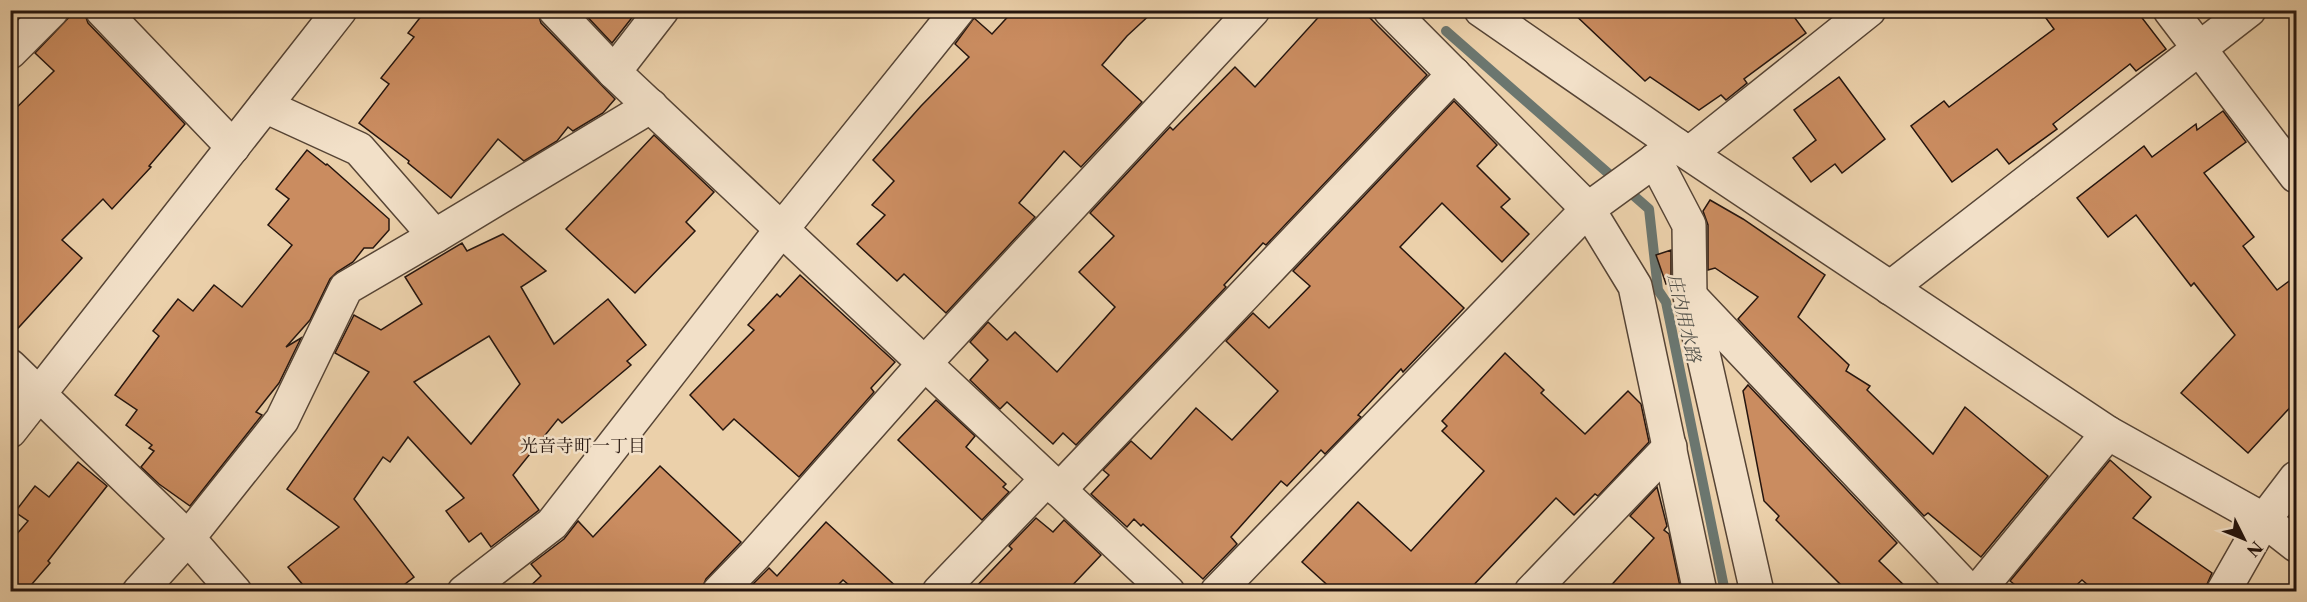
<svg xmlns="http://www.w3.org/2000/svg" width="2307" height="602" font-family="'Libre Caslon Text','Noto Serif JP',serif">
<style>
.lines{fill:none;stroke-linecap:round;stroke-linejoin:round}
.stream{stroke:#6b766f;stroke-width:10}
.building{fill:#ca8c60;stroke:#25150e;stroke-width:1.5;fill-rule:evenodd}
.minor-casing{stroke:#564435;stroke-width:36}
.tertiary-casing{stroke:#564435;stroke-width:36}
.minor{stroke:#f2e0c8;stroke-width:33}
.tertiary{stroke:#f2e0c8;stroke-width:33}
.labels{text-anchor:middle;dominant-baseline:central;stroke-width:5;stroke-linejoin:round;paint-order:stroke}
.water-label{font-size:18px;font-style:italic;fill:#4e4d46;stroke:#f2e0c8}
.neighbourhood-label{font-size:18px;fill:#25150e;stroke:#f2e0c8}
</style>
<rect width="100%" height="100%" fill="#ebd0aa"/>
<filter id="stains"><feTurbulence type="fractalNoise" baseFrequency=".00333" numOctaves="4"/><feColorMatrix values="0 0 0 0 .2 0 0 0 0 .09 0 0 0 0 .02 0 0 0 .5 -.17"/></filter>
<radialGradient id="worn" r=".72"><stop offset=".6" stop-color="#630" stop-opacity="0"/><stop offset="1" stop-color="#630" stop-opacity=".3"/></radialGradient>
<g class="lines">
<!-- stream -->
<polyline class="stream" points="1446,31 1649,209 1658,290 1666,302 1725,592"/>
</g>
<!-- building -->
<g class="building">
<polygon points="426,10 537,10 541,23 615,99 603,113 573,131 568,127 557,141 524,161 498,139 451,198 408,163 409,161 359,123 389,84 381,78 414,37 408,33"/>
<polygon points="581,10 638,10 612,43"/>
<polygon points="1014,10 1155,10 1127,36 1102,65 1142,102 1081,167 1064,151 1019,203 1035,217 946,313 904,274 897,281 857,244 885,215 872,205 894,181 873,160 921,106 969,57 955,44 974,18 992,34"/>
<polygon points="1325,10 1362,10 1427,75 1266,245 1263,243 1224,285 1226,287 1076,445 1063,433 1053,444 1007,402 1000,409 970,380 988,360 970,342 988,322 1007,340 1015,332 1057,372 1115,307 1079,272 1114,236 1090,213 1170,127 1173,130 1235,67 1255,87"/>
<polygon points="1570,10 1789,10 1806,33 1744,79 1747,83 1726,100 1721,95 1699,110 1650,77 1645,81"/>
<polygon points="2040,10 2136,10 2166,49 2136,71 2130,64 2053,124 2057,129 2009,164 1997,149 1952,182 1911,126 1944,101 1949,107 2054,29"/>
<polygon points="75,11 80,15 84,12 88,23 185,124 149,166 151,167 112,209 103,199 62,240 82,258 10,337 10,114 54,71 35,53"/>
<polygon points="1839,77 1885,139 1842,173 1835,164 1811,182 1793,158 1816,140 1794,110"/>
<polygon points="1454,101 1497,145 1477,166 1510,199 1501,207 1529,234 1502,262 1442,203 1400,247 1464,308 1403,372 1401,369 1358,415 1361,417 1325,454 1321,450 1287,486 1281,481 1231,537 1237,544 1203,579 1143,524 1141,526 1134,519 1127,527 1091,494 1109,475 1103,470 1131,441 1151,459 1196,408 1232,440 1278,391 1226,341 1253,313 1269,328 1310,286 1293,271"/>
<polygon points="2223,111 2246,142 2204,173 2254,237 2243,246 2277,290 2296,276 2296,401 2248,453 2181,393 2235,335 2194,283 2191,286 2136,215 2108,237 2077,198 2144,146 2152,157 2196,124 2197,130"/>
<polygon points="654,135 714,192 686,222 695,231 635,293 566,229"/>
<polygon points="307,150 326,165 327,164 389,219 389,230 373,248 364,248 353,262 337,272 330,279 310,320 286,347 301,338 279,383 256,412 262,415 190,506 159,484 141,467 154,451 149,448 152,445 126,425 137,410 115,395 159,336 153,331 178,299 193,311 214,285 242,307 292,245 268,225 289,199 276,189"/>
<polygon points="1710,200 1743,219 1825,275 1798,317 1849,365 1846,371 1870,386 1867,390 1933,454 1965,407 2048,476 1981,557 1928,513 1924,516 1738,319 1758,297 1715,268 1708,270 1708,225 1703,211"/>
<path d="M503,234l43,37 -25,16 33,57 54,-45 38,46 -19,16 4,4 -69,58 -4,-4 -45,56 26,35 -48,37 -10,-14 -12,9 -23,-31 18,-13 -56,-61 -18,25 -7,-5 -29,42 60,78 -18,14h-88l-20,-24 51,-40 -52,-38 82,-117 -34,-19 19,-38 27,15 41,-26 -17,-27 57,-34 5,8zM489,336l31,48 -49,60 -57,-62z"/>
<polygon points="1671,250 1671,282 1666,284 1656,255"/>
<polygon points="800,275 895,362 871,388 874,392 799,477 734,419 723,430 690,395 754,330 748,325 777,294 780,297"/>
<polygon points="1505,353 1544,390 1541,393 1585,434 1628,391 1641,404 1649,442 1598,496 1595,494 1574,515 1556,498 1468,591 1334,591 1302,562 1358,502 1411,551 1484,471 1442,431 1447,426 1442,421"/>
<polygon points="1748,385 1897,543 1879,561 1910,591 1847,591 1776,520 1779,516 1764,501 1743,391"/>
<polygon points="936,400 975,436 966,447 1006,484 1003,487 1009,492 982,520 898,440"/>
<polygon points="2110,460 2151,497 2133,518 2212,573 2204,591 2095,591 2082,580 2070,591 2023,591 2010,581"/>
<polygon points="78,462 107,486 48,561 50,563 26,591 10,591 10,542 28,521 15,512 35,486 49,497"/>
<polygon points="660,466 741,542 706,579 701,591 525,591 541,576 531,564 564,539 578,521 593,537"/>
<polygon points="1657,487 1667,526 1664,530 1669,534 1681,591 1606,591 1654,538 1630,516"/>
<polygon points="1036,518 1053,532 1064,520 1101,555 1067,591 972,591 1012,549 1009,546"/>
<polygon points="826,522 901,591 856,591 843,580 832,591 746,591 769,568 777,576"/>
</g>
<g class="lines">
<!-- minor casing -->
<g class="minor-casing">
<g id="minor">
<polyline points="102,10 233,147"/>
<polyline points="555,10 614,72 1168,592"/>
<polyline points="1390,10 1588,209 1635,286 1700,592"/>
<polyline points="2170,10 2296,176"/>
<polyline points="10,52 52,10"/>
<polyline points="614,72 662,10"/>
<polyline points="265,106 359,149 435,236 651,106"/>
<polyline points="1690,153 1869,10"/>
<polyline points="1655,160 1689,225 1690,296 1757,592"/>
<polyline points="1890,288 2249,10"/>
<polyline points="1692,298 1970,592"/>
<polyline points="39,394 188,538 235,592"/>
<polyline points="1059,490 1454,74"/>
<polyline points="139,592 188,538 282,420 346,288 435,236"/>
<polyline points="464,592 552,524 781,230 958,10"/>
<polyline points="719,592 754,556 924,364 1253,10"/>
<polyline points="939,592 1047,479"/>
<polyline points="1217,592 1588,209 1676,145"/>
<polyline points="1531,592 1670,447"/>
<polyline points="1977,592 2108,433"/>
<polyline points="2223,592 2264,520 2296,478"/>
</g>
</g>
<!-- tertiary casing -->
<g class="tertiary-casing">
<g id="tertiary">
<polyline points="1481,10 1676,145 2108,433 2264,520 2296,545"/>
<polyline points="10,366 39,394"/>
<polyline points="10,431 340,10"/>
</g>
</g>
<!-- minor -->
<use href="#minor" class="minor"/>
<!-- tertiary -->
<use href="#tertiary" class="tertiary"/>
</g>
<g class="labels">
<!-- water labels -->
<g class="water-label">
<text transform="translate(1684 318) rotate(77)">庄内用水路</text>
</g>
<!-- neighbourhood labels -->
<g class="neighbourhood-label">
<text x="583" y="446">光音寺町一丁目</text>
</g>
</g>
<!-- margin -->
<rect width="2307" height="602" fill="none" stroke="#ebd0aa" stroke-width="36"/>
<rect x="12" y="12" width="2283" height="578" fill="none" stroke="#25150e" stroke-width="3"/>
<rect x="18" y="18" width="2271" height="566" fill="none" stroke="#25150e" stroke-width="1.5"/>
<!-- north arrow -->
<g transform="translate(2244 539) rotate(133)" stroke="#f2e0c8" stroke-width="4.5" paint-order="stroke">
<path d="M0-4.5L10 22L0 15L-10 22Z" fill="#25150e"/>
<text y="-9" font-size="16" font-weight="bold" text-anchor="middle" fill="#25150e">N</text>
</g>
<rect width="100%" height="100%" filter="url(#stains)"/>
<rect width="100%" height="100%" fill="url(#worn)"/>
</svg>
